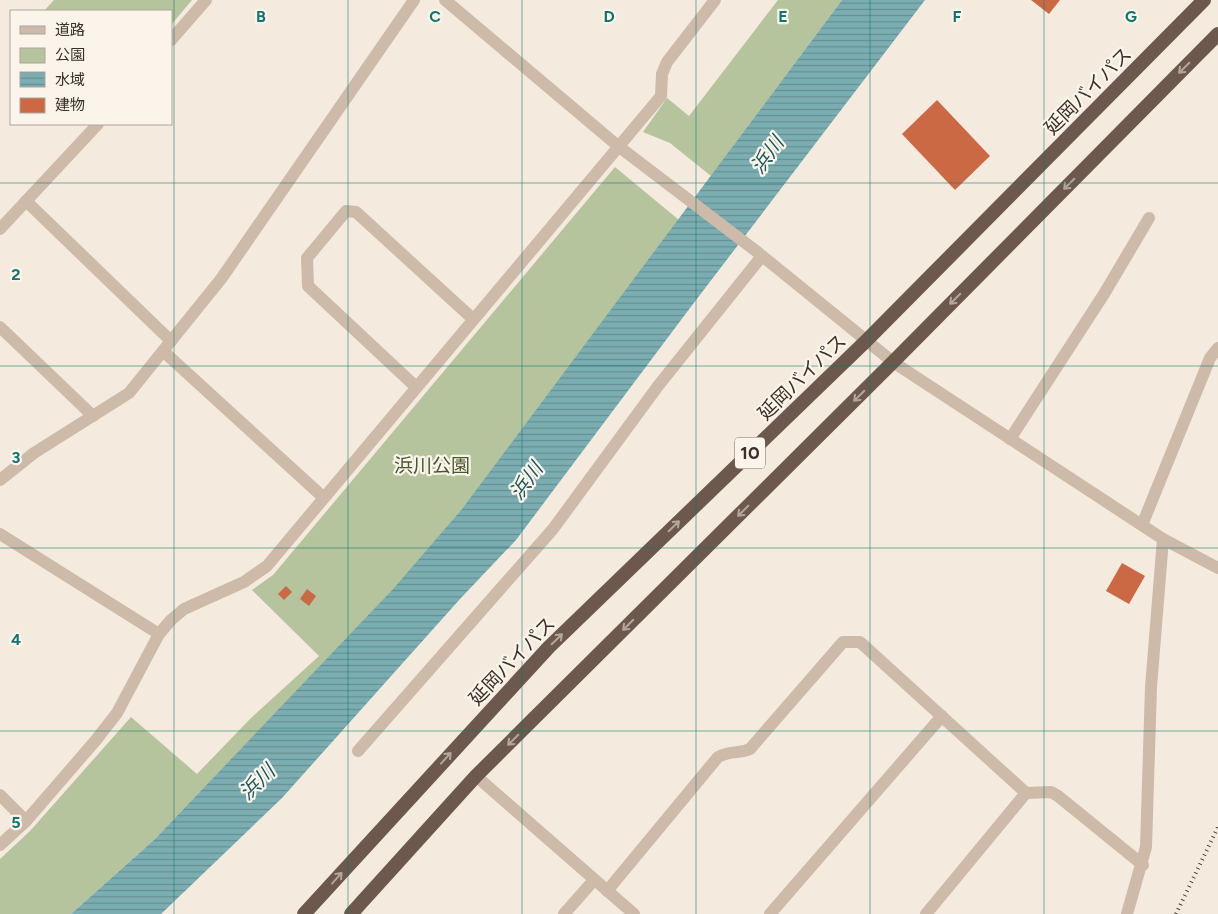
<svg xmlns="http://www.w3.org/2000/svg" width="1218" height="914" font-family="Figtree,'Noto Sans JP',sans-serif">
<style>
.green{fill:#b5c49d}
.water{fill:url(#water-rules)}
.building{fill:#cb6944}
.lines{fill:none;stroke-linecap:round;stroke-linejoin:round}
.service{stroke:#cdbaa9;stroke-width:12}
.minor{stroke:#cdbaa9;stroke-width:12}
.tertiary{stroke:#cdbaa9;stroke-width:12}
.trunk{stroke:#6c584d;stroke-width:14}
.rail{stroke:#3a2f29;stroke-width:4;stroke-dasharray:1 4;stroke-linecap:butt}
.oneway{stroke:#b4a69c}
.grid{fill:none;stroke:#0f766e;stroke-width:1;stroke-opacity:0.55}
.labels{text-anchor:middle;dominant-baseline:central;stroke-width:4.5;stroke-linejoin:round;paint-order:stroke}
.shield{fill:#fbf4eb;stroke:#746a63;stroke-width:1}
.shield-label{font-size:18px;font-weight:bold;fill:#3a2f29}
.street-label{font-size:19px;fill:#3a2f29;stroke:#fbf4eb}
.park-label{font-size:19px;fill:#47592c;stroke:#fbf4eb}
.water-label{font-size:20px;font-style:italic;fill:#1c575d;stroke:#fbf4eb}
.grid-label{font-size:16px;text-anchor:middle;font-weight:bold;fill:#0f766e;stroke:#fbf4eb;stroke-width:4.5;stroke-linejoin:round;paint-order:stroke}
</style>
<defs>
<pattern id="water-rules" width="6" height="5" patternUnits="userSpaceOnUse" patternTransform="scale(1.25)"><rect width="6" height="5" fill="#7baeb2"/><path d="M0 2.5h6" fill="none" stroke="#668e91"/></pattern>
</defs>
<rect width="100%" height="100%" fill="#f4eade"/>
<!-- green -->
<g class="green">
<polygon points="54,0 192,0 171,25 171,11 44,11"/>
<polygon points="778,0 842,0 711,176 670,143 643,132 667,98 689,116"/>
<polygon points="615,167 679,220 470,500 388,596 155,839 71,914 0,914 0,859 30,831 131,717 197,774 250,719 319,656 252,590 273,575"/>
</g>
<!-- water -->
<polygon class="water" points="842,0 925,0 693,304 516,540 460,599 282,798 161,914 71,914 155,839 394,588 462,509"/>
<!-- building -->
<g class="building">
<polygon points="1031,0 1060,0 1049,14"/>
<polygon points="937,100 990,156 955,190 902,134"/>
<polygon points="1122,563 1145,576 1129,604 1106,591"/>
<polygon points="286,586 292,592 284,600 278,594"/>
<polygon points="307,589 316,596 309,606 300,599"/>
</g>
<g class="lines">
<!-- service -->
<polyline class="service" points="416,387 308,286 307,258 346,211 356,212 473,319"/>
<!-- minor -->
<g class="minor">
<polyline points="171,40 206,0"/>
<polyline points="26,201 171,341"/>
<polyline points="0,229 98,124"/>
<polyline points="0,327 93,416"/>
<polyline points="163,351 323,497"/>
<polyline points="1010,439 1104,294 1149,218"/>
<polyline points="0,480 34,453 129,393 221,279 414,0"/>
<polyline points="1142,525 1210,358 1218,348"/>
<polyline points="0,534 159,634"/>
<polyline points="358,751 553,529 658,386 762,256"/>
<polyline points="476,776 634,914"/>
<polyline points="0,795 26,821"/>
<polyline points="0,845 26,821 96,740 117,713 159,634 171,620 184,609 244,582 267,566 661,96 662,74 667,62 715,0"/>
<path d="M607,891l111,-134c14,-7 20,-3 32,-8l93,-107h17l166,151"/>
<polyline points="564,914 594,880"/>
<polyline points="770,914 942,716"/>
<polyline points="926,914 1026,793 1051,792 1058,796 1143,865"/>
<polyline points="1127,914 1146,847 1151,687 1163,539"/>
</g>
<!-- tertiary -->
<polyline class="tertiary" points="445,0 618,146 756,251 893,362 1163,539 1218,568"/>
<!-- trunk -->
<g class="trunk">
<polyline points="304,914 549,647 866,341 1204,0"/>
<polyline points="351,914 476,776 893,362 1218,34"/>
</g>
<!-- rail -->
<polyline class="rail" points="1176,914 1218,827"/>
</g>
<!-- one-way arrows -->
<defs><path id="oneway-shaft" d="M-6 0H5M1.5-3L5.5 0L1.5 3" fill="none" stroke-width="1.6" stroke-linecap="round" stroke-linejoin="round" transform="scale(1.25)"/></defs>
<g class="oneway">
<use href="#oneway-shaft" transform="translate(1184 68) rotate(135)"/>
<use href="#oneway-shaft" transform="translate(1069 184) rotate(135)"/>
<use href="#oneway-shaft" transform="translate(955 299) rotate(135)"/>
<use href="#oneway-shaft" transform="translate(859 396) rotate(135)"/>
<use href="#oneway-shaft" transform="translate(743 511) rotate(135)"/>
<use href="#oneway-shaft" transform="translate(674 526) rotate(-44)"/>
<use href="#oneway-shaft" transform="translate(628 625) rotate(135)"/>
<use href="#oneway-shaft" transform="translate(557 639) rotate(-44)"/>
<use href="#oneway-shaft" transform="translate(513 740) rotate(135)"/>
<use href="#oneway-shaft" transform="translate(446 758) rotate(-48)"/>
<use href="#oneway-shaft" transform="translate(337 878) rotate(-48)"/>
</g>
<!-- grid -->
<path class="grid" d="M174,0v914M348,0v914M522,0v914M696,0v914M870,0v914M1044,0v914M0,183h1218M0,366h1218M0,548h1218M0,731h1218"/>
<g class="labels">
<!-- shield labels -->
<rect class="shield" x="735" y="437.5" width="30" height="31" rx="4"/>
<g class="shield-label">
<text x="750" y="453">10</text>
</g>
<!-- street labels -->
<g class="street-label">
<text transform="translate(1088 91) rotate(-45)">延岡バイパス</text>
<text transform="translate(802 377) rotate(-44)">延岡バイパス</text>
<text transform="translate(512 661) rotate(-46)">延岡バイパス</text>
</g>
<!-- park labels -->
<g class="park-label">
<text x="432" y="465">浜川公園</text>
</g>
<!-- water labels -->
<g class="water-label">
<text transform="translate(767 155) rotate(-54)">浜川</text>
<text transform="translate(526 481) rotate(-54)">浜川</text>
<text transform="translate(257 782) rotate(-45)">浜川</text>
</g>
</g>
<g class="grid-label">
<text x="261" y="22">B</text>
<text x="435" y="22">C</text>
<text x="609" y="22">D</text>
<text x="783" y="22">E</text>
<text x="957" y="22">F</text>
<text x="1131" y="22">G</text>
<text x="16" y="280">2</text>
<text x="16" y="463">3</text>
<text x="16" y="645">4</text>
<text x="16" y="828">5</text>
</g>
<!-- legend -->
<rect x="10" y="10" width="162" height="115" fill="#fbf4eb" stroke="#aea59d"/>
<rect x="20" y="26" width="25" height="8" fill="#cdbaa9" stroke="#aea59d"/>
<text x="55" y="35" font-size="15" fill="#3a2f29">道路</text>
<rect x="20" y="48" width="25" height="15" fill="#b5c49d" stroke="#aea59d"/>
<text x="55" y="60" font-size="15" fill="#3a2f29">公園</text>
<rect x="20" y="72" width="25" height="15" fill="url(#water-rules)" stroke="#aea59d"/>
<text x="55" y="85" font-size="15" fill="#3a2f29">水域</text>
<rect x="20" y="98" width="25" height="15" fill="#cb6944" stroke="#aea59d"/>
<text x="55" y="110" font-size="15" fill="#3a2f29">建物</text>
</svg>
